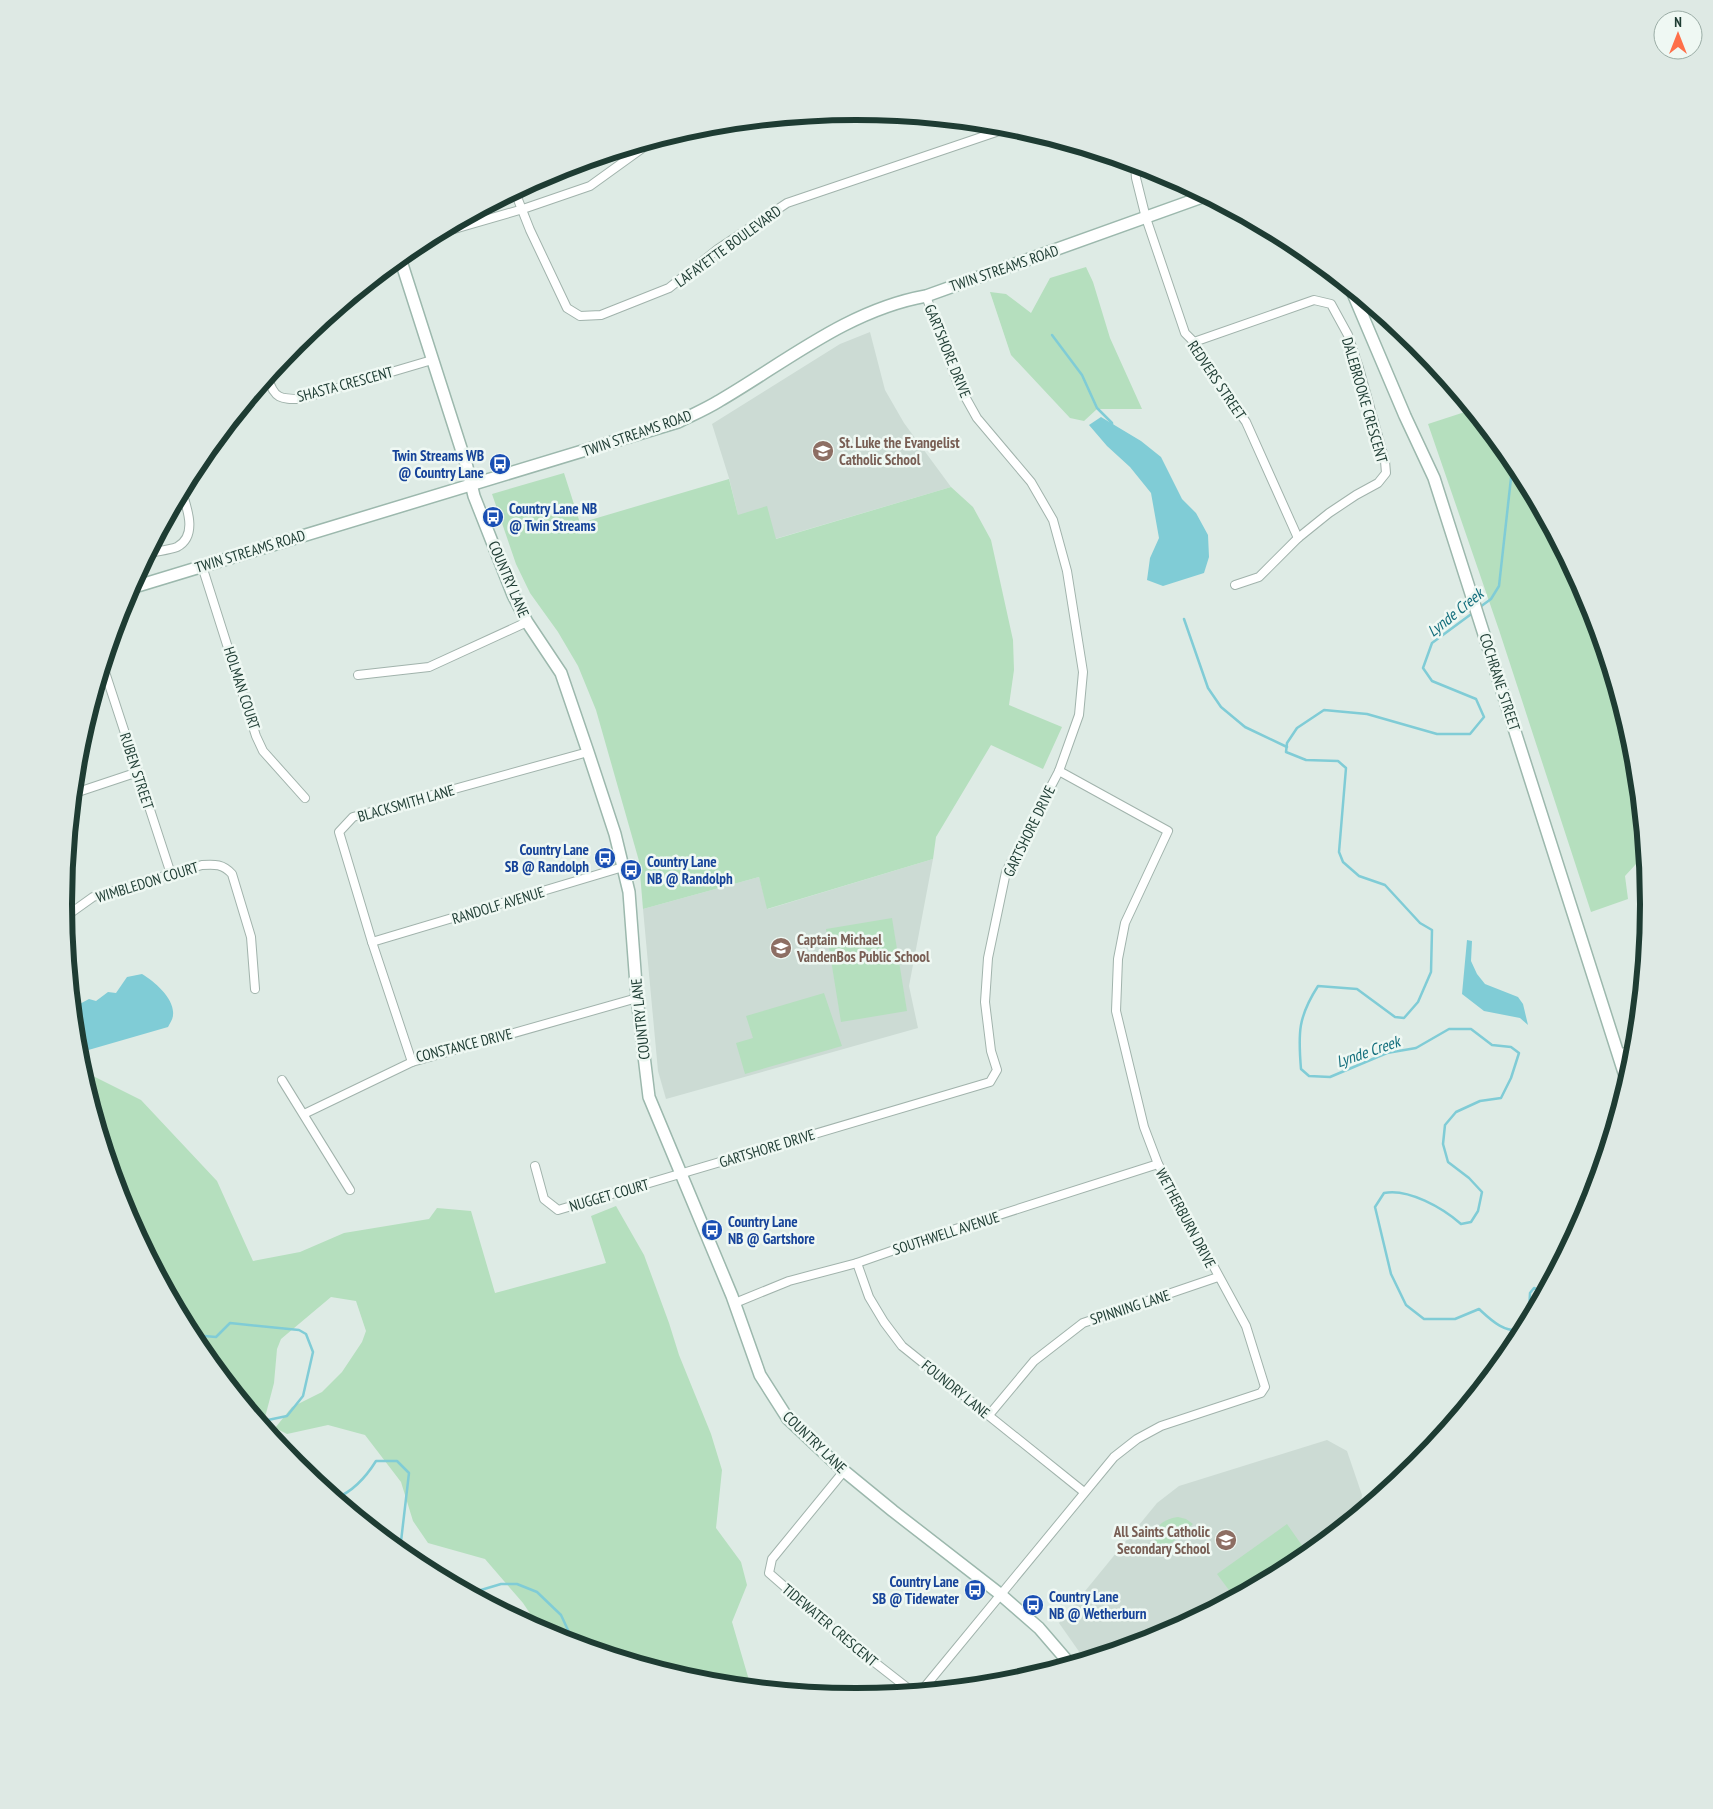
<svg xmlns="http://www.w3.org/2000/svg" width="1713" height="1809" font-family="'PT Sans Narrow',sans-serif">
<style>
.built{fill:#ccdbd4}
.green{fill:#b5dfbe}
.water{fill:#80ccd6}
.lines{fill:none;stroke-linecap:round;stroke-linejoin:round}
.stream{stroke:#80ccd6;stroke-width:2.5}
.street-casing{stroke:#a1b3ac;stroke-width:10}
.secondary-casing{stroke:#9cb8ad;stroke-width:14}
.street{stroke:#fff;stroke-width:8}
.secondary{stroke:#fff;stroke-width:11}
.labels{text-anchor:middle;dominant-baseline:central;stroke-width:5;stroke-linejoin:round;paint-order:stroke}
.street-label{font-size:15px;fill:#1e3c33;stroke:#eff8f3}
.education-label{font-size:15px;font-weight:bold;fill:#785e54;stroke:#eff8f3;text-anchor:start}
.transit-label{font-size:15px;font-weight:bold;fill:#164399;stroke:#eff8f3;text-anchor:start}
.water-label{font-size:16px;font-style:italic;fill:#146f7d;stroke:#eff8f3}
.rim{fill:none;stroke:#1e3c33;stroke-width:6}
</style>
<rect width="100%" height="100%" fill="#deebe5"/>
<!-- built -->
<g class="built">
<polygon points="870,332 885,390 904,423 951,487 775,539 738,515 729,478 712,424 840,344"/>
<polygon points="933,859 909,986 918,1028 666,1099 658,1071 643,909 759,877 768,909"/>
<polygon points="1327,1440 1347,1451 1362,1495 1360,1512 1297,1564 1160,1637 1085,1660 1059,1623 1157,1503 1179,1486"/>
</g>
<!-- green -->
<g class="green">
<polygon points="1086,267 1093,282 1110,338 1142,409 1097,409 1084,421 1070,418 1011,355 990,292 1006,294 1031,313 1050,278"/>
<polygon points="1471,410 1516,464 1589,601 1634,750 1645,865 1636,864 1625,876 1628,899 1591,912 1499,630 1428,424"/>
<polygon points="564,473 580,523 729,479 738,515 767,506 776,539 951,487 973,507 991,540 1013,640 1014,670 1009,705 1062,727 1043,769 991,745 936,837 933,859 767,909 759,877 643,909 639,861 596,710 578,666 558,632 530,593 516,564 492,494"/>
<polygon points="892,918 907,1011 841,1022 826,929"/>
<polygon points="824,993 842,1046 745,1074 736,1043 753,1038 746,1016"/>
<polygon points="83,1071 141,1100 217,1181 253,1261 300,1252 344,1233 429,1219 437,1208 471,1211 495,1293 606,1263 591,1216 616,1206 644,1255 669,1323 679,1355 711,1434 722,1470 716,1528 741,1562 747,1585 732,1622 751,1687 702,1682 553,1637 541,1630 523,1603 485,1559 428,1543 413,1521 401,1482 365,1435 328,1425 287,1434 275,1428 292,1407 322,1392 342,1372 362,1342 366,1331 356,1301 331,1297 281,1339 277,1349 274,1383 263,1425 197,1345 124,1208"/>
<path d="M1178,1517l8,2 7,5 -34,30c-10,-19 -3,-34 19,-37z"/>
<polygon points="1287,1524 1308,1554 1297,1564 1234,1597 1217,1574"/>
</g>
<!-- water -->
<g class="water">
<polygon points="1101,417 1141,441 1161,457 1182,499 1196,513 1208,535 1209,557 1204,573 1163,586 1147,580 1150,558 1159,538 1151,493 1130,467 1107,446 1089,425"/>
<polygon points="1467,940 1472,941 1471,961 1477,974 1485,984 1518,997 1523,1004 1528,1025 1520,1018 1484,1011 1462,994"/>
<path d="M142,974c13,8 33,25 31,41 0,4 -3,8 -5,12l-90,26 -4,-46 15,-8 7,2 12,-9 8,1 11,-16z"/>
</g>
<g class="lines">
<!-- stream -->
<g class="stream">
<polyline points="1052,335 1082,375 1097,408 1112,423 1112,427"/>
<polyline points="1480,607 1491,599 1499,586 1513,460"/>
<path d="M1474,612l-42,31 -9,25 9,13 44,18 8,18 -14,17h-33l-70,-20 -43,-4 -27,18 -10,15 -1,9 20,8 32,1 8,7 -7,84 4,10 16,14 26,9 35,38 12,7 -1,42 -13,30 -14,16 -9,-1 -38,-28 -39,-3c-20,31 -20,47 -17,83l8,7 21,1 57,-24 29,-5 33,-19h22l21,16 19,2 8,6 -8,25 -10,20 -21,3 -24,11 -11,13 -2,19 5,18 21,16 13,14 -4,19 -7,11 -10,2c-18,-16 -53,-36 -77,-31l-9,14 16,67 15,31 18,14h31l24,-10c13,12 25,24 44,21l6,-18 1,-19 4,-5 10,4"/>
<polyline points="1184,619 1208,688 1221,707 1245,727 1287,747"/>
<polyline points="192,1335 216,1337 230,1323 299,1330 306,1334 313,1352 303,1396 287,1416 263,1421 261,1423"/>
<polyline points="1483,1385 1480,1380 1490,1366 1498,1367"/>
<path d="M336,1498c18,-7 30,-21 40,-37h21l12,12 -9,77"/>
<polyline points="471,1593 501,1584 517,1584 537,1592 561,1615 574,1643"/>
</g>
<!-- street casing -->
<g class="street-casing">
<g id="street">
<polyline points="1135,165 1136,178 1146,218 1185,333 1194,342 1212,374 1246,422 1298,538"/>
<polyline points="515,192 530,230 567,308 580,316 601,315 669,288 718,249 787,203 1011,127"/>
<polyline points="437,234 523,209 590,186 651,142"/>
<polyline points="1194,342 1314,300 1331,304 1348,335 1359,368 1385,461 1386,473 1378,483 1356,495 1329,513 1298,538 1259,577 1235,585"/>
<path d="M268,378c6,21 13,21 32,21l132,-39"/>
<path d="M150,553c8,-2 19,-3 27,-6 21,-11 10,-39 5,-55"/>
<polyline points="202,566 256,736 263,751 305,798"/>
<polyline points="104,669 171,874"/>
<polyline points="358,675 429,667 527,622"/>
<polyline points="588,752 353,817 339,832 372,942 412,1062 637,998"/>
<polyline points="75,793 138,772"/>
<path d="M65,917l28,-20 109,-32c13,-1 21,-1 30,9l19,63 4,52"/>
<polyline points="372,942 623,867"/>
<polyline points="1618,1054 1635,1049"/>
<polyline points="282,1080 350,1190"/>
<polyline points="304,1114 412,1062"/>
<polyline points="535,1166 544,1199 558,1210 990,1082 997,1070 991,1051 985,1002 988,958 1006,872 1059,771 1079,715 1083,672 1067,571 1053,520 1031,482 977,418 958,384 926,296"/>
<polyline points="857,1263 869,1297 884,1322 902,1346 1084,1492"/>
<polyline points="735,1303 789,1281 857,1263 946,1232 1158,1164"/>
<polyline points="989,1415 1034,1361 1083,1323 1218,1277"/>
<polyline points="844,1471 772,1559 769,1573 841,1636 910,1690 923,1689 1114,1457 1137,1439 1161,1426 1261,1393 1265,1387 1246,1326 1158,1164 1144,1127 1116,1011 1118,959 1125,923 1168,831 1059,771"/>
</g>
</g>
<!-- secondary casing -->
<g class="secondary-casing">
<g id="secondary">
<polyline points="400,258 467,467 474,496 513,595 527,622 561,673 588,752 615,834 629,892 637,998 649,1097 732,1296 760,1375 788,1419 838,1466 893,1511 1000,1594 1039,1628 1070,1664"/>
<polyline points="1352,291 1405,416 1434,478 1627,1082"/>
<path d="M131,588l547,-166c14,-7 28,-13 41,-21 67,-39 129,-91 207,-105l279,-100"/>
</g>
</g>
<!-- street -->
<use href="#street" class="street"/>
<!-- secondary -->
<use href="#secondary" class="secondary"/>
</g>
<!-- icons -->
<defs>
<g id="school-disc" transform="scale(1.125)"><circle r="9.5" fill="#8d6e63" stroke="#eff8f3"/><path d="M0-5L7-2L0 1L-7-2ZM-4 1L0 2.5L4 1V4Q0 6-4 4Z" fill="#fff"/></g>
<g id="bus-disc" transform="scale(1.125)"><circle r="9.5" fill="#1a4fb4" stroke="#eff8f3"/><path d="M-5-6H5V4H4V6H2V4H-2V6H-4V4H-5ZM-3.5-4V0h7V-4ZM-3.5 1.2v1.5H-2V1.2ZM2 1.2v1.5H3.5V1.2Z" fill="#fff"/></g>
</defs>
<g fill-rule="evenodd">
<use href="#school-disc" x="823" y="451"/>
<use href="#bus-disc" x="500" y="464"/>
<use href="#bus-disc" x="493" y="517"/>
<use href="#bus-disc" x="605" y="858"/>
<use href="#bus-disc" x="631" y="870"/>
<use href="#school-disc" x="781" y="948"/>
<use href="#bus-disc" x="712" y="1230"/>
<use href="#school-disc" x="1226" y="1540"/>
<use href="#bus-disc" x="975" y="1590"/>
<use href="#bus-disc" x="1033" y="1605"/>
</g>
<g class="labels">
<!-- street labels -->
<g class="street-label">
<text transform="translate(728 246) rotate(-36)">LAFAYETTE BOULEVARD</text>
<text transform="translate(1004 268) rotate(-19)">TWIN STREAMS ROAD</text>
<text transform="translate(948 351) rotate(68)">GARTSHORE DRIVE</text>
<text transform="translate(1217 380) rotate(56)">REDVERS STREET</text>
<text transform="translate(345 384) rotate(-15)">SHASTA CRESCENT</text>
<text transform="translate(1365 400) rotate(74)">DALEBROOKE CRESCENT</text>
<text transform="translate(637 433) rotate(-19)">TWIN STREAMS ROAD</text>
<text transform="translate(250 551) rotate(-17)">TWIN STREAMS ROAD</text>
<text transform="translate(509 579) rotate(67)">COUNTRY LANE</text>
<text transform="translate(1500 682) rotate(72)">COCHRANE STREET</text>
<text transform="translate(242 688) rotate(72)">HOLMAN COURT</text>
<text transform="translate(137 771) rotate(72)">RUBEN STREET</text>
<text transform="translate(406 803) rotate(-16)">BLACKSMITH LANE</text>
<text transform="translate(1029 831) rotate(-64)">GARTSHORE DRIVE</text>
<text transform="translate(147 882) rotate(-17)">WIMBLEDON COURT</text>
<text transform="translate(498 905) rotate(-17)">RANDOLF AVENUE</text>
<text transform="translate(640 1019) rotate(-96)">COUNTRY LANE</text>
<text transform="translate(464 1045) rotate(-14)">CONSTANCE DRIVE</text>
<text transform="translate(767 1148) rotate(-17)">GARTSHORE DRIVE</text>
<text transform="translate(609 1195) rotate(-16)">NUGGET COURT</text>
<text transform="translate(1186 1218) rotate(62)">WETHERBURN DRIVE</text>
<text transform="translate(946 1233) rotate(-18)">SOUTHWELL AVENUE</text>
<text transform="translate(1130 1307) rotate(-18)">SPINNING LANE</text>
<text transform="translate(956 1389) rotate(39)">FOUNDRY LANE</text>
<text transform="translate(815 1442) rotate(44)">COUNTRY LANE</text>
<text transform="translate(830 1625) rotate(40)">TIDEWATER CRESCENT</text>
</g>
<!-- education labels -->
<g class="education-label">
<text x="839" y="442">St. Luke the Evangelist<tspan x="839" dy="17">Catholic School</tspan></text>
<text x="797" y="939">Captain Michael<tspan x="797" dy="17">VandenBos Public School</tspan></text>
<text x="1210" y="1531" text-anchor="end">All Saints Catholic<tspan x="1210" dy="17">Secondary School</tspan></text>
</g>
<!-- transit labels -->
<g class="transit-label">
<text x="484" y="455" text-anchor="end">Twin Streams WB<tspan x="484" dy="17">@ Country Lane</tspan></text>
<text x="509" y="508">Country Lane NB<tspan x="509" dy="17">@ Twin Streams</tspan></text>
<text x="589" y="849" text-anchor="end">Country Lane<tspan x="589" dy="17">SB @ Randolph</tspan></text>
<text x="647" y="861">Country Lane<tspan x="647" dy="17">NB @ Randolph</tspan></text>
<text x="728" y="1221">Country Lane<tspan x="728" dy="17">NB @ Gartshore</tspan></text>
<text x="959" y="1581" text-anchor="end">Country Lane<tspan x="959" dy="17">SB @ Tidewater</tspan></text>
<text x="1049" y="1596">Country Lane<tspan x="1049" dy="17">NB @ Wetherburn</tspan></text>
</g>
<!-- water labels -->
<g class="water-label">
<text transform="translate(1455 612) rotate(-39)">Lynde Creek</text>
<text transform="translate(1368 1051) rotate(-19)">Lynde Creek</text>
</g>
</g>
<!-- crop -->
<path d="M0 0H1713V1809H0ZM72 904a784 784 0 1 1 1568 0a784 784 0 1 1-1568 0Z" fill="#dee9e4" fill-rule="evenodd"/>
<path class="rim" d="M72 904a784 784 0 1 1 1568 0a784 784 0 1 1-1568 0Z"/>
<!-- north arrow -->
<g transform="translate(1678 35)"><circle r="24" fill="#eff8f3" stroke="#9bada6"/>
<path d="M0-4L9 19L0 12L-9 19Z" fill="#fe6f49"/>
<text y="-8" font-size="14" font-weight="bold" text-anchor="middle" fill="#1e3c33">N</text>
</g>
</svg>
